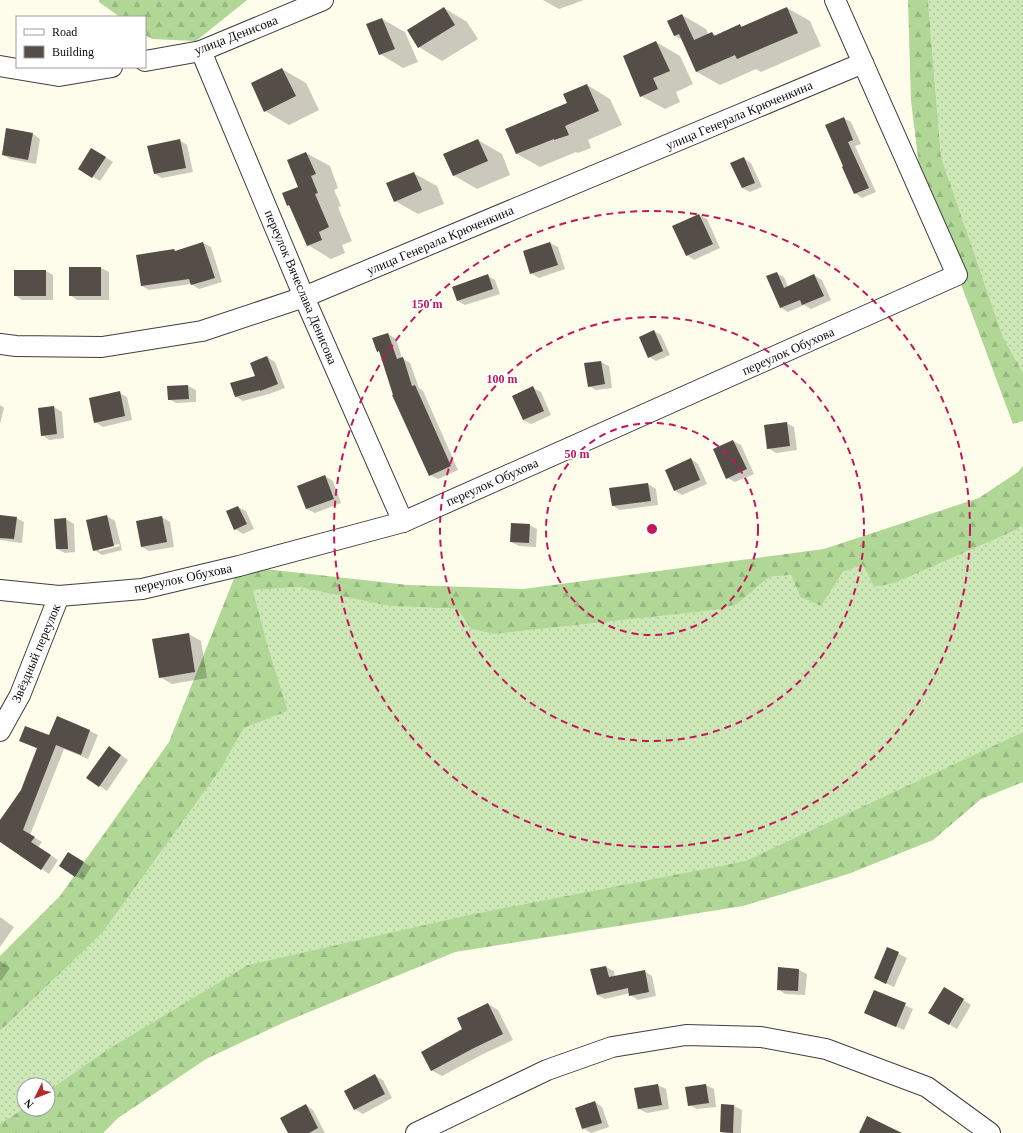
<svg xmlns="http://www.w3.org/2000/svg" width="1023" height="1133" font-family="Georgia,serif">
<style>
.grass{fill:url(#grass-dots)}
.forest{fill:url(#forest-firs)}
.shadow{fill:#0003;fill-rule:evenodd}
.building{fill:#544d48}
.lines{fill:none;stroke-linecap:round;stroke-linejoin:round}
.minor-casing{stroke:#3f3f3f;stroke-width:22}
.minor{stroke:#fff;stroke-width:20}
.ring{fill:none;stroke:#c2185b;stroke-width:2;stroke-dasharray:7 5}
.labels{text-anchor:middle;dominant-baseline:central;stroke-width:4;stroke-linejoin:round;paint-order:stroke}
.street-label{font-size:13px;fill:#0c0c0c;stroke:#fff}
.centre{fill:#c2185b;stroke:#fff;stroke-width:2}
.ring-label{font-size:12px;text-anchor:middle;font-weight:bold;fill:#c2185b;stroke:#fff;stroke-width:4;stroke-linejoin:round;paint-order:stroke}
</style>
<defs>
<pattern id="grass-dots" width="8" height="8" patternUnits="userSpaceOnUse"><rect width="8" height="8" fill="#cde7b6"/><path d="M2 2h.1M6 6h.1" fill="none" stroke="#afc59b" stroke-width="1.8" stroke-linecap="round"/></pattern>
<pattern id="forest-firs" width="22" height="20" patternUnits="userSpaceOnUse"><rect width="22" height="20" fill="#b0d796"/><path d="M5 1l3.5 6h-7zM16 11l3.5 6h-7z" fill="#96b780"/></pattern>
</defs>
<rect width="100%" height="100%" fill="#fefceb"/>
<!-- grass -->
<g class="grass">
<polygon points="928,0 1023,0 1023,373 1003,337 941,157"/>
<polygon points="1023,524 1023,732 745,861 478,913 104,1052 48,1091 48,1085 24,1085 24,1108 0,1124 0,1031 103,932 220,770 244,728 288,711 268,647 253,590 298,587 389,606 459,609 471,629 494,634 716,610 737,604 769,577 791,575 800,597 821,606 843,572 863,565 874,587 895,583 1016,530"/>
</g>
<!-- forest -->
<g class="forest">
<polygon points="99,0 247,0 196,41 152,39 145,35 145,17 120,17 99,2"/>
<polygon points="908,0 928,0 941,157 1003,337 1023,373 1023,421 1013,424 920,174 911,101"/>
<polygon points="1023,466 1023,524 1016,530 895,583 874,587 863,565 843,572 821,606 800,597 791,575 769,577 737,604 716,610 494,634 471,629 458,609 389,606 298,587 253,590 268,647 288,711 244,728 220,770 103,932 0,1031 0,956 60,896 169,742 239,566 408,585 523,589 824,549 979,498 1018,472"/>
<polygon points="1023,732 1023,782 981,799 933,840 848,874 743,906 455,952 287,1021 206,1059 118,1118 103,1133 0,1133 0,1124 24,1108 24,1109 48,1109 48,1091 104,1052 248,965 478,913 745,861"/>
</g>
<!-- shadow -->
<g class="shadow">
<polygon points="543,0 584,0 559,9"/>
<polygon points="444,8 467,22 478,39 442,61 419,47"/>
<polygon points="787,8 810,21 821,46 761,72 756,69 720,85 697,72 683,40 675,36 669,21 682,15 706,29 708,34 712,33 716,35 740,25 743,27"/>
<polygon points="382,19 405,32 418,62 403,68 380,54"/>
<polygon points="656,42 680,56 693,84 676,92 680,102 665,109 641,96"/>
<polygon points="282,69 306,83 319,110 289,125 265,111"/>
<polygon points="587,85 610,99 622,125 588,140 591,148 578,153 576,152 540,167 517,154 506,129 568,103"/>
<polygon points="843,118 851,122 861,144 855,146 876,192 862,198 855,193 844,166"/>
<polygon points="33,134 40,139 36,164 10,159 3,155"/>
<polygon points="179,140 187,145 193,172 162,178 155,174"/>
<polygon points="478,140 502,154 510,175 477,189 453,175"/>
<polygon points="99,153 113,162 100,181 79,168"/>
<polygon points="306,153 330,166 338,188 334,190 341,206 338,207 352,241 342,245 345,253 331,259 308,245 291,206 288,205 299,187"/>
<polygon points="743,158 751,163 762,187 750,192 742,188"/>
<polygon points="413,173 437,186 444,204 418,214 395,201"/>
<polygon points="699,215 707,219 720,248 694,260 687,255 674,226"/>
<polygon points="203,243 211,247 222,282 199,289 191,284 149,290 142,286 174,250 177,252"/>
<polygon points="550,243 558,247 565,269 539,278 531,273"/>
<polygon points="70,268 101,268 109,272 109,300 77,300 70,295"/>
<polygon points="46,271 53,275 53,300 22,300 15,295"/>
<polygon points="776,273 784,277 788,287 814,275 822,280 831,300 811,309 804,305 788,312 781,308"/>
<polygon points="488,276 495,280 500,294 465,305 458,301"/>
<polygon points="654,331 661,335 670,355 656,361 649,357"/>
<polygon points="388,334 396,339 402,358 410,363 419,388 423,391 458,470 438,479 430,475 381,353 378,351"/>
<polygon points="267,357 275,362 285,388 269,394 243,401 235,396 256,377"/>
<polygon points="601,362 609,366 612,388 596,390 589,386 585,364"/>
<polygon points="188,386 196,390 196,402 176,403 169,399"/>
<polygon points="533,388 541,392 551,415 531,424 523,420"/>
<polygon points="119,393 127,397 132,420 103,427 95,422"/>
<polygon points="0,405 4,408 0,424"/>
<polygon points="54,407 62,412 64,438 49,440 42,435"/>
<polygon points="786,423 794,427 797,450 776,453 768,448"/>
<polygon points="733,441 741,445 754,474 735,482 727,478"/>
<polygon points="691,459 698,464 707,484 682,495 675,491"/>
<polygon points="325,476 333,481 341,503 315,513 307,509 299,486"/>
<polygon points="648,484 656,489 658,505 620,510 613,506"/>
<polygon points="238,507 246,511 254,529 243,534 235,529"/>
<polygon points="0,516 16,518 24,522 22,543 0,540"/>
<path d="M107,516l8,5 7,29 -20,5 -8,-5zM119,544l1,2 -21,5v-2z"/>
<polygon points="162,517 170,522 174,547 149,551 142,547"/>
<polygon points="66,519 74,524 75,552 65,553 57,549 55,520"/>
<polygon points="529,525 537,529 536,547 519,546 511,542"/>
<polygon points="189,634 201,641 207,678 172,684 160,677"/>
<polygon points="57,718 90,731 98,735 88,759 64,749 30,835 42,842 38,847 58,860 49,874 0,840 0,820 22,791 38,749 20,741 50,736"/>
<polygon points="117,752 128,760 107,791 88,778"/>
<polygon points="76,857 91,867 83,880 75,876"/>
<polygon points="0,917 14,927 0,947"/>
<polygon points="887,948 907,958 894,987 875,978"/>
<polygon points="0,961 10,968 1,981 0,980"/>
<polygon points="606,967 614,971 615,977 644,971 652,976 656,996 638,1000 630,995 630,993 605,999 597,995"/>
<polygon points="779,968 799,970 807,974 805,995 785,994 778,989"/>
<polygon points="945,988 971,1005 957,1029 930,1013"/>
<polygon points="874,991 913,1009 904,1030 865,1013"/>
<polygon points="488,1004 498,1010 513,1040 483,1054 442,1076 431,1070 464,1030"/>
<polygon points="375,1076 383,1080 392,1098 363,1114 355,1109"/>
<polygon points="658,1085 666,1089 669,1109 647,1113 639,1109"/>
<polygon points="706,1085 714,1089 716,1107 697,1109 689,1105 687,1088"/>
<polygon points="595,1102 602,1107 609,1127 591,1133 583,1128"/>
<polygon points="306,1105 313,1110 325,1133 289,1133"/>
<polygon points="734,1106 742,1110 741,1133 724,1133 721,1132"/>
</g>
<!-- building -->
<g class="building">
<polygon points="444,7 455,25 418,48 407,30"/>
<polygon points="787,7 798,33 737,59 735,55 696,72 679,34 674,36 667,21 682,14 694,40 712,32 714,36 740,24 741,27"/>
<polygon points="382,18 395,49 379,55 366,24"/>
<polygon points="656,41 670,71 653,78 658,89 640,97 623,56"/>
<polygon points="282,68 296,96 264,112 251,83"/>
<polygon points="587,84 599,111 565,126 569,135 554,140 554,139 516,154 505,129 567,103 563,94"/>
<polygon points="844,117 853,140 848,142 869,188 854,194 842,167 843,166 825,125"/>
<polygon points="6,128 33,133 28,160 2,155"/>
<polygon points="180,139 186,168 154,174 147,146"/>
<polygon points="478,139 488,161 453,176 443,154"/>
<polygon points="91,148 106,157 92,178 78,169"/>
<polygon points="306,152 316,174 311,176 318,193 315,194 329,227 319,232 322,240 307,246 289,205 287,206 282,193 298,187 287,160"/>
<polygon points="744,157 755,183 742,188 730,163"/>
<polygon points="414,172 422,190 394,202 386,183"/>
<polygon points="699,214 713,244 686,256 672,226"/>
<polygon points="203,242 215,278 191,285 189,279 141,286 136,255 174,249 175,251"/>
<polygon points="550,242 558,265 530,274 523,251"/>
<rect x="69" y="267" width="32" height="29"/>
<rect x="14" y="270" width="32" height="26"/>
<polygon points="777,272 784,288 814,274 824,296 802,305 800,300 780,308 766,276"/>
<polygon points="488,274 493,289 457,301 452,287"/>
<polygon points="654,330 663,351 648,358 639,337"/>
<polygon points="388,333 397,359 403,357 412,386 415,385 451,466 429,476 392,395 393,395 379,351 377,352 372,338"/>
<polygon points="267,356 278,384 260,391 260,390 235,397 230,383 255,376 250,363"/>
<polygon points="601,361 605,384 588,387 584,363"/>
<polygon points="188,385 189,399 168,400 167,386"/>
<polygon points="533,386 544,411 523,420 512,396"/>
<polygon points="120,391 125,416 94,423 89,398"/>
<polygon points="54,406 57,434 41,436 38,408"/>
<polygon points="787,422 790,446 767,449 764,425"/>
<polygon points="733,440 747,469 726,479 713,449"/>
<polygon points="691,458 700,480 674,491 665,470"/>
<polygon points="325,475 334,499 306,509 297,486"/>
<polygon points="648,483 651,501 612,506 609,488"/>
<polygon points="238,506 247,524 234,530 226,511"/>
<polygon points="0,515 17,517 14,539 0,538"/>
<polygon points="107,515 114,546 93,551 86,520"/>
<polygon points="162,516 167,542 141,547 136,521"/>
<polygon points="66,518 68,549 56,549 54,519"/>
<polygon points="511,523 530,524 529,543 510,542"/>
<polygon points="189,633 195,672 159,678 152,639"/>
<polygon points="57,716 90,730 81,755 56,745 23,830 35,837 31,842 51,855 41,870 0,842 0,820 21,790 37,748 19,741 25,726 49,735"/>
<polygon points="109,746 121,755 99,787 86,778"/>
<polygon points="68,852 84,862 75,877 59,866"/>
<polygon points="887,947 899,952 886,984 874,978"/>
<polygon points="606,966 609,977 645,970 649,992 629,996 628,988 597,995 590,969"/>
<polygon points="778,967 799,969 798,991 777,990"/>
<polygon points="944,987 964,999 949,1025 928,1013"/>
<polygon points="874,990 906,1003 896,1027 864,1013"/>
<polygon points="488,1003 503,1034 472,1049 431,1071 421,1052 462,1029 457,1018"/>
<polygon points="375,1074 385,1094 354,1110 344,1091"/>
<polygon points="658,1084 662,1105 638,1109 634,1088"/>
<polygon points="706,1084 709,1103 688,1106 685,1087"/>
<polygon points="595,1101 602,1123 582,1129 575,1108"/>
<polygon points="306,1104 318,1128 309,1133 288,1133 280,1118"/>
<polygon points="721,1104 734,1105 733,1133 720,1132"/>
<polygon points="867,1116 902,1133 859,1133"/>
</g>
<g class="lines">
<!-- minor casing -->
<g class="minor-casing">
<g id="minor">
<polyline points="201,51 304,297 403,522"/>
<polyline points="145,61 201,51 323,0"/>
<polyline points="0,66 59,76 112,67"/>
<polyline points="0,344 16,346 102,347 202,331 304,297 863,63"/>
<polyline points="0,590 59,596 142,589 239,566 403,522 957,275 835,0"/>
<polyline points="0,731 20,695 59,596"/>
<polyline points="416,1133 547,1070 612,1047 686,1035 761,1037 826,1049 927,1087 990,1133"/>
</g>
</g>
<!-- minor -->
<use href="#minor" class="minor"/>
</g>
<!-- distance rings -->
<g class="ring">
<circle cx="652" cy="529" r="106"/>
<circle cx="652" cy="529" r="212"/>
<circle cx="652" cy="529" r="318"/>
</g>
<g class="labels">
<!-- street labels -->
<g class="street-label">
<text transform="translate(236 35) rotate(-21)">улица Денисова</text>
<text transform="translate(739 115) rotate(-23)">улица Генерала Крюченкина</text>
<text transform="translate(440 240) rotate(-23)">улица Генерала Крюченкина</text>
<text transform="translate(301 287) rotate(67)">переулок Вячеслава Денисова</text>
<text transform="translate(788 351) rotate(-24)">переулок Обухова</text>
<text transform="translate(492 482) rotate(-24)">переулок Обухова</text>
<text transform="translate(183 578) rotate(-12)">переулок Обухова</text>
<text transform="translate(36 653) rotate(-67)">Звёздный переулок</text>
</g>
</g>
<circle cx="652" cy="529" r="6" class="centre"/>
<g class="ring-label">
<text x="427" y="308">150 m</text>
<text x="502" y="383">100 m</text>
<text x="577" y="458">50 m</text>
</g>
<!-- legend -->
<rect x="16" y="16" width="130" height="52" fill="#ffffff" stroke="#9e9e9e"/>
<rect x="24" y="29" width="20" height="6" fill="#ffffff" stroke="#9e9e9e"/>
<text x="52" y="36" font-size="12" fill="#0c0c0c">Road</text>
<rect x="24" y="46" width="20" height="12" fill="#544d48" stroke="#9e9e9e"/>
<text x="52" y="56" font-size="12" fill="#0c0c0c">Building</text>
<!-- north arrow -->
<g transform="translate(36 1097) rotate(227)"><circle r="19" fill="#ffffff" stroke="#9e9e9e"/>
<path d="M0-3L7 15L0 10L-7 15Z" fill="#b62a29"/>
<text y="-6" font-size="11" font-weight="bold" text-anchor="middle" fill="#0c0c0c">N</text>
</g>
</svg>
